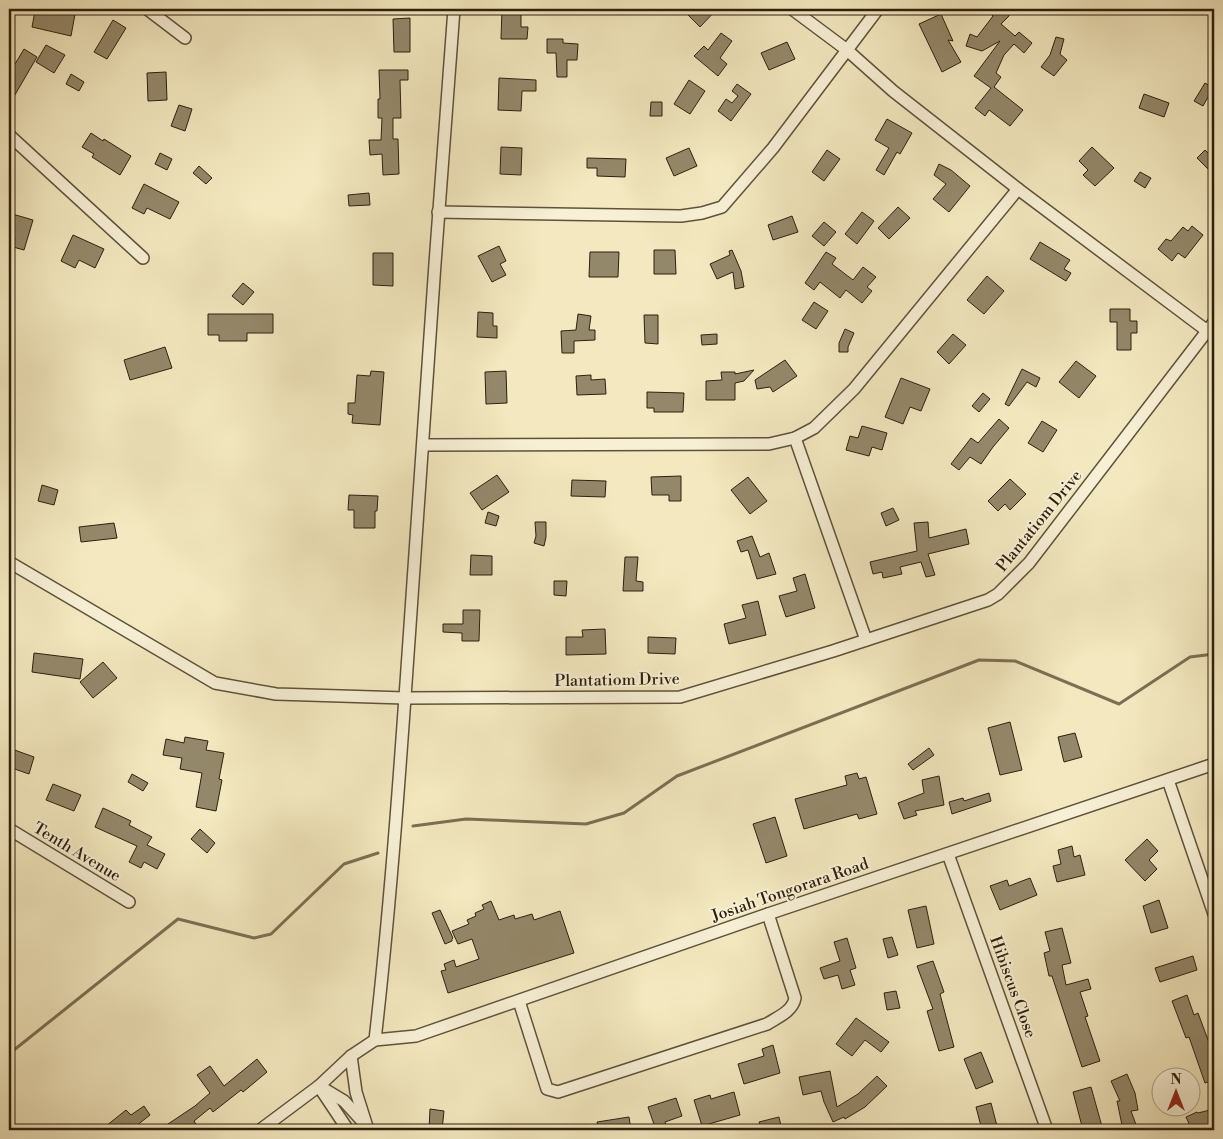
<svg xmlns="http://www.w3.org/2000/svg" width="1223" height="1139" font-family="'Libre Bodoni',serif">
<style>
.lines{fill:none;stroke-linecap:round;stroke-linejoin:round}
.stream{stroke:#7c6f53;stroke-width:3}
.building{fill:#94886a;stroke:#2e200d}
.minor-casing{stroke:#5f523a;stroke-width:14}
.minor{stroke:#f7f0d5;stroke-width:11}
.labels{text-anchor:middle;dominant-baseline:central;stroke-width:4;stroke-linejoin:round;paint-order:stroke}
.street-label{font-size:16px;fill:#2e200d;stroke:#f7f0d5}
</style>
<rect width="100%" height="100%" fill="#f3e8bf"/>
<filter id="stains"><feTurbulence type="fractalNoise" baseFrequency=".004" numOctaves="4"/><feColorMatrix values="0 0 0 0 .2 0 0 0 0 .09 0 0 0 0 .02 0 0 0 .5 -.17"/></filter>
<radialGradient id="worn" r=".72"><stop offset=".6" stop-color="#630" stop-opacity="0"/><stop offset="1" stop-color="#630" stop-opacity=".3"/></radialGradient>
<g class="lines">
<!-- stream -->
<g class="stream">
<polyline points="413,826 466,819 586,824 624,813 677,776 979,660 1015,661 1119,704 1190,657 1214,654"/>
<polyline points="9,1054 178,919 254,938 271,934 344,864 378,853"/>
</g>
</g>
<!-- building -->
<g class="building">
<polygon points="52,9 75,14 71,36 32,27 35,11 51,14"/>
<polygon points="502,9 521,9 521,27 528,27 527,39 501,39"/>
<polygon points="682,9 717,9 700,27"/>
<polygon points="996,9 1014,9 1008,17 1001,24 1015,36 1019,32 1032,43 1024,53 1014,44 1004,55 996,73 1001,77 994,87 1023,110 1010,126 989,110 985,116 975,108 991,88 974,76 1000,41 982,51 966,46 970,34 977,37 993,16 991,14"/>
<polygon points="941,14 953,41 948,40 961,62 942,72 919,24"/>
<polygon points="410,18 410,52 394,52 393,19"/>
<polygon points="113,20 126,28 107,59 94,52"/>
<polygon points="721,33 732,41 720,58 727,64 718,76 694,56 704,46 708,50"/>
<polygon points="1056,37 1064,39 1060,54 1067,60 1054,76 1041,67 1050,55"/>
<polygon points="547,39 563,39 563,43 578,44 577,60 567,60 567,77 557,77 556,53 547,53"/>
<polygon points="787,42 795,59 769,70 761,53"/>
<polygon points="46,45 65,55 54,73 36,62"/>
<polygon points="24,49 37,57 9,105 9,61 15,64"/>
<polygon points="379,70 408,70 408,80 400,80 401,118 393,118 393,139 398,139 399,174 383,175 382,154 370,155 369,140 381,140 382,118 378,118 378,99 380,99"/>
<polygon points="166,72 167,100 148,101 147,73"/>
<polygon points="71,74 84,82 79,91 66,84"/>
<polygon points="499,78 536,80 536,91 522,91 521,111 498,110"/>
<polygon points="689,80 705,91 690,114 674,104"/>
<polygon points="1205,83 1213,88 1203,106 1194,101"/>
<polygon points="737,84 751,94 731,121 718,111 726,99 732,103 738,96 732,91"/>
<polygon points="1144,94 1169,103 1164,117 1139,108"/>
<polygon points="651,102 662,102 662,116 650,116"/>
<polygon points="179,105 192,109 185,131 171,126"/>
<polygon points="887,119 912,133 900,154 897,152 884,175 876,170 889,148 875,140"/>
<polygon points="91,133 103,141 104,139 131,156 120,175 92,157 94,154 82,147"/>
<polygon points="501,147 522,148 521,175 500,174"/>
<polygon points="1092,147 1114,168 1095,186 1083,175 1088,170 1079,161"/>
<polygon points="689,148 697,166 674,176 666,158"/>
<polygon points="827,150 840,159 824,181 812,172"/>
<polygon points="1205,150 1214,159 1214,163 1208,169 1197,158"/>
<polygon points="160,153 172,159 167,170 155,164"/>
<polygon points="587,158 626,159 625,177 597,176 597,168 587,168"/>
<polygon points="939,164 951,170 970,186 949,212 933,199 946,184 934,175"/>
<polygon points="199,166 212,178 206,184 193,173"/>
<polygon points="1140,172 1151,178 1145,188 1134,181"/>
<polygon points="144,184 179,202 170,219 147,208 144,214 132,208"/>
<polygon points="369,193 370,205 349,206 348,195"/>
<polygon points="898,207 910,218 889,239 878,228"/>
<polygon points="862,212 874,221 857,244 845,234"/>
<polygon points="9,213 33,220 24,250 13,247 15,239 9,237"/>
<polygon points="792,216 798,232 773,240 768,225"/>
<polygon points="824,222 836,232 824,246 812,236"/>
<polygon points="1192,226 1203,235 1185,258 1178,253 1172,261 1158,249 1166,239 1171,241 1183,227 1188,231"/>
<polygon points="73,235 104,249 95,268 79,260 75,268 61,261"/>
<polygon points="1040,242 1070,260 1064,269 1071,273 1066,281 1030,259"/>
<polygon points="499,246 506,261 500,264 506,275 492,282 478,256"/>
<polygon points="654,250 675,250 676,274 654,274"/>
<polygon points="732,250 741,271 744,287 735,289 733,272 717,279 710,264 730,255 729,251"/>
<polygon points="590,252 619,252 618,277 589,277"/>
<polygon points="826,252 836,258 832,264 853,280 863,267 876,277 867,287 872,291 862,303 846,290 840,298 820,282 814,290 805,283"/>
<polygon points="373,253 393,253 393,286 373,285"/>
<polygon points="987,276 1004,291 984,314 967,300"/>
<polygon points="243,283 254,292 243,305 232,296"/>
<polygon points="814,302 828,311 816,329 802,320"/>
<polygon points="1110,309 1130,309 1130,321 1137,321 1137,333 1131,333 1131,350 1117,350 1117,322 1110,322"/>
<polygon points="478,312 493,313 493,326 497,326 497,338 477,337"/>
<polygon points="208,314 273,314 273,333 247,333 247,341 219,341 219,335 208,335"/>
<polygon points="578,314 591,316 589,330 595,330 595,340 574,341 574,353 562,353 561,331 576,330"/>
<polygon points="644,315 658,315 658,344 645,343"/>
<polygon points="845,329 854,333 848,347 848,352 839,352 839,343"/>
<polygon points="717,334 717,344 702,345 701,335"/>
<polygon points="953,334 966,345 949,364 937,352"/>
<polygon points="165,347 172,368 130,380 124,360"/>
<polygon points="785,360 797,376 773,392 770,387 757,389 755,380"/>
<polygon points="1076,361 1096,376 1079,398 1059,382"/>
<polygon points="1022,369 1040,378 1036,387 1027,382 1009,406 1005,404"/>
<polygon points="754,370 744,381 735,383 735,400 706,400 706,381 722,380 721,372 735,372 735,374"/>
<polygon points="371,371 384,372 380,425 352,423 353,415 348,414 348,403 355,403 357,375 370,376"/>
<polygon points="506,371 507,403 486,404 485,372"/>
<polygon points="591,375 591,380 605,379 606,394 577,395 576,376"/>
<polygon points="901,378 930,389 921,411 910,407 903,424 885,417"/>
<polygon points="647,392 684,393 683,412 654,412 654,408 647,408"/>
<polygon points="983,393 990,399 979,412 972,406"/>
<polygon points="999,419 1009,428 993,447 981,464 970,457 959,470 951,464 971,438 978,443"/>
<polygon points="1042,421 1057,430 1043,452 1028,443"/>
<polygon points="862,426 887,433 882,450 872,447 869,456 846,450 850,436 858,438"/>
<polygon points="497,475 509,492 482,510 470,493"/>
<polygon points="681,476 681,501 669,501 669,495 652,495 651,477"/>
<polygon points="748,477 767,501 750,514 731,490"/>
<polygon points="1010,479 1026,494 1010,510 1005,504 998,511 988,501"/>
<polygon points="572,480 606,481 605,497 571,496"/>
<polygon points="42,485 58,490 54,505 38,501"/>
<polygon points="349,495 378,496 377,511 375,511 375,528 354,528 354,510 348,510"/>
<polygon points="893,508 899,520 886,526 881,513"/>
<polygon points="488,512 499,516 496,526 485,523"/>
<polygon points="535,522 546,522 546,537 544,546 534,543 536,536"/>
<polygon points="928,522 929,538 966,529 969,544 928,554 935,575 926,577 921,562 900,567 902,574 883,578 882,572 873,574 870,562 917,551 914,523"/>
<polygon points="114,523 117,538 81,542 79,527"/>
<polygon points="752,536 760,557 769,553 776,574 757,579 748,550 741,552 737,541"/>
<polygon points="471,555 492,556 492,575 470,575"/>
<polygon points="625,557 638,557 636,581 643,582 643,591 623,591"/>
<polygon points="805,574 815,608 786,617 779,596 797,591 793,578"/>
<polygon points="554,581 567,581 566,596 554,595"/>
<polygon points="758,601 766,635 729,644 724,624 746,618 742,605"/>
<polygon points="463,610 480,610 479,641 462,641 462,633 443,632 443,624 463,624"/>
<polygon points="605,629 606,654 566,655 566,637 583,637 582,630"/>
<polygon points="648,637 676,638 675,654 648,653"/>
<polygon points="34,653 83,659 80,679 32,672"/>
<polygon points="103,662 117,678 93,698 80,682"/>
<polygon points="1010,722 1022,770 1000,775 988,728"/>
<polygon points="1075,733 1082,757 1064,762 1058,737"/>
<polygon points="185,737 208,741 206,750 224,753 219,779 222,780 216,811 196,807 202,773 180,769 182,758 163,755 166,739 184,743"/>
<polygon points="9,748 34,757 29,774 9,767"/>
<polygon points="929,748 934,755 913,770 908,764"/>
<polygon points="857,773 859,779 866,777 877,814 859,819 857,814 804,829 795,799 847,785 845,776"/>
<polygon points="132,774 148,783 143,791 128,782"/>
<polygon points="939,776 944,805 915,811 917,815 904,819 898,803 924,793 922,780"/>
<polygon points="53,784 81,795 74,811 46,800"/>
<polygon points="989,793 991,801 952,814 949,802 963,798 964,801"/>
<polygon points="103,808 131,821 129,825 152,837 147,845 165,854 157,869 144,862 141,868 129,862 137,846 95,827"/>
<polygon points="775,817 787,856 766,863 753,824"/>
<polygon points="200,829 215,843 207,853 191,839"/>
<polygon points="1147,839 1158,851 1149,860 1157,869 1145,881 1125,860"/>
<polygon points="1072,846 1074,857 1080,855 1085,875 1057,882 1053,866 1061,864 1058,850"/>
<polygon points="1030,878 1037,895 1000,910 990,886 1007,880 1009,886"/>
<polygon points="1159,900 1168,928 1151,933 1143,906"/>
<polygon points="491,901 499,920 514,915 515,919 532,914 534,920 560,911 574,953 448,993 441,971 446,970 444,964 454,960 456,967 479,959 472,939 458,944 452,931 469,924 467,920 476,916 475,913 484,909 482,905"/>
<polygon points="926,906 934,944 917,948 908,910"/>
<polygon points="440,910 453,938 452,939 452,941 445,944 432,913"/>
<polygon points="1062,928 1071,963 1062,965 1066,985 1088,979 1091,989 1080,992 1088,1016 1085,1017 1100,1061 1082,1067 1052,976 1049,976 1044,953 1050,951 1045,932"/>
<polygon points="892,937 898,955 888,958 883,939"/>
<polygon points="847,938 856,968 850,970 855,985 842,989 838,975 824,979 820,968 840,961 834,942"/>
<polygon points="1193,956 1197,970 1160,982 1155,968"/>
<polygon points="933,961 944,992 940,994 954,1047 939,1051 927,1011 933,1009 917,966"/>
<polygon points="896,991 900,1008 887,1010 884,993"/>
<polygon points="1187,995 1194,1015 1198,1013 1214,1056 1214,1080 1205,1083 1189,1037 1186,1038 1172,1001"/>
<polygon points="856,1018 889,1042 881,1052 865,1040 852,1056 836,1044"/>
<polygon points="773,1045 780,1073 744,1084 738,1064 764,1056 762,1049"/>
<polygon points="981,1052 993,1082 976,1089 964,1059"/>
<polygon points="257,1059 267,1072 243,1092 241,1090 213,1112 210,1108 194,1121 197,1126 191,1130 159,1130 195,1106 210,1093 197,1075 210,1066 224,1086"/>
<polygon points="830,1071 837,1107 858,1094 877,1076 887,1086 865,1107 845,1119 844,1117 833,1122 824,1102 821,1091 803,1095 799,1077"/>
<polygon points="1127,1074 1135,1093 1138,1110 1131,1111 1138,1130 1123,1130 1117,1101 1120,1101 1111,1081"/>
<polygon points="1091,1087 1103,1130 1083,1130 1073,1092"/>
<polygon points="734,1092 740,1115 702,1126 694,1100 710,1095 711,1099"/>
<polygon points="676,1098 682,1116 665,1122 668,1130 656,1130 648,1107"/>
<polygon points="991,1103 998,1130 982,1130 976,1107"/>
<polygon points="144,1106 150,1115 131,1130 101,1130 126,1110 131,1115"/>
<polygon points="430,1109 444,1111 442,1130 429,1130"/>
<polygon points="1214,1109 1214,1130 1192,1130 1186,1117 1197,1112 1198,1113"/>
<polygon points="629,1117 631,1130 599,1130 597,1122"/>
<polygon points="779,1117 782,1130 762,1130 759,1122"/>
</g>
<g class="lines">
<!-- minor casing -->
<g class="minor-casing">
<g id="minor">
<polyline points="147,9 185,38"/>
<polyline points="792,9 847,50 893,91 1018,189 1214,336"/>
<polyline points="9,135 143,258"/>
<polyline points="438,212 681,216 702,213 722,207 773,148 878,9"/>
<polyline points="795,438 866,640"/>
<polyline points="423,445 769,444 795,438 814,428 854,389 1018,189"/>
<polyline points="9,562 215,683 276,694 405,698 680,697 833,651 988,600 998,594 1029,563 1214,322"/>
<polyline points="1168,780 1214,914"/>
<polyline points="9,829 129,902"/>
<polyline points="948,854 1047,1130"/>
<path d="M519,1001l28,88 11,3 209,-68c11,-7 26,-13 28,-26l-27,-84"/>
<polyline points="375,1040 416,1036 768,914 1214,764"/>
<polyline points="351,1056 356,1092 368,1130"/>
<polyline points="319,1086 344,1101 364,1123"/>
<polyline points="320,1088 348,1130"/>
<path d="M260,1130l59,-44 32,-30 24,-16c18,-157 28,-314 39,-472 13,-186 25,-373 40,-559"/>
</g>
</g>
<!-- minor -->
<use href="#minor" class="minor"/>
</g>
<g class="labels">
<!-- street labels -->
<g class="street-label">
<text transform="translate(1039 521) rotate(-51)">Plantatiom Drive</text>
<text transform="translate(617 680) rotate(-1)">Plantatiom Drive</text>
<text transform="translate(77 852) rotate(31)">Tenth Avenue</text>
<text transform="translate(790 890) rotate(-19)">Josiah Tongorara Road</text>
<text transform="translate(1013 987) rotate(70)">Hibiscus Close</text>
</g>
</g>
<!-- margin -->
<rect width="1223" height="1139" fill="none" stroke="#f3e8bf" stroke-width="30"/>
<rect x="10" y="10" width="1203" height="1119" fill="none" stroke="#2e200d" stroke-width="2.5"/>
<rect x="15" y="15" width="1193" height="1109" fill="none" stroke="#2e200d"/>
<!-- north arrow -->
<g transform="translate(1176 1092)"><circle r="24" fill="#f7f0d5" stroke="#a79d85"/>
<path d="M0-4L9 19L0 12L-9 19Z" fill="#8f2418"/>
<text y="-8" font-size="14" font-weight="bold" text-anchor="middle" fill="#2e200d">N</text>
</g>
<rect width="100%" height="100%" filter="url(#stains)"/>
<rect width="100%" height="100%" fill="url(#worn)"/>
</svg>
